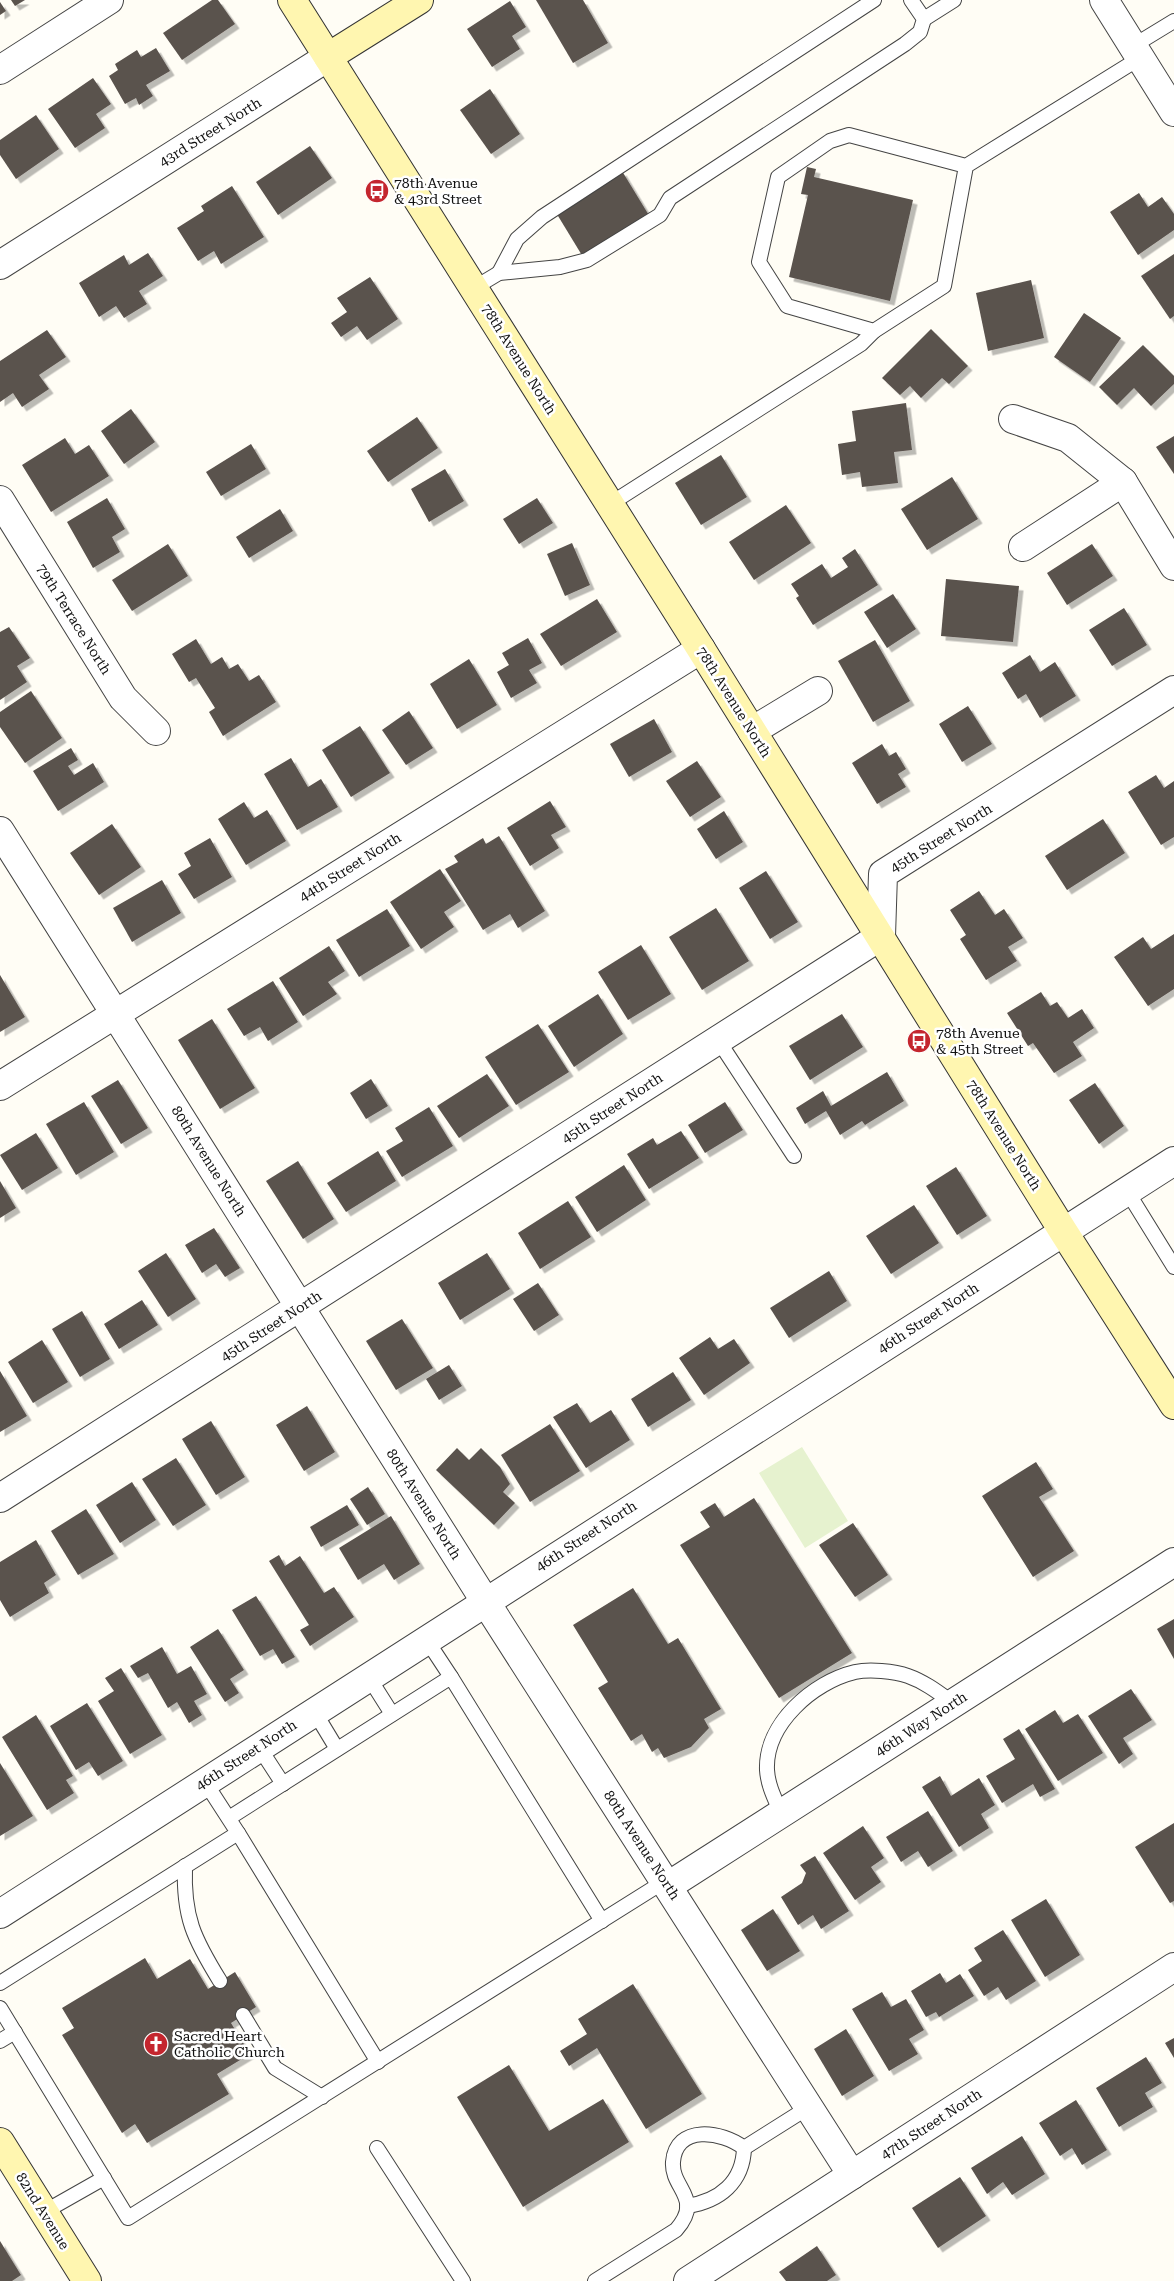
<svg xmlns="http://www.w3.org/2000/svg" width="1174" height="2281" font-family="'Roboto Serif',serif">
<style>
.pitch{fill:#e6f2cf}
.building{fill:#5a524d;filter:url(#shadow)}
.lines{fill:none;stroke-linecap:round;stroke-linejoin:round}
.lane-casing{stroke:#444;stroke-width:16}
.street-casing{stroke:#444;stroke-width:30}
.secondary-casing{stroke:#333;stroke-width:30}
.lane{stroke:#fff;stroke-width:14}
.street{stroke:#fff;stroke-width:28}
.secondary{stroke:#fff6b0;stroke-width:28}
.labels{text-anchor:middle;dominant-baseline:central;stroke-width:5;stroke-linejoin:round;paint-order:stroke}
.street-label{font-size:14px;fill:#111;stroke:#fff}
.poi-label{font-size:14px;fill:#111;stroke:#fff;text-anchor:start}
</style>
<defs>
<filter id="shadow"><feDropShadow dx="4.5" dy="4.5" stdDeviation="0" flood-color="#0004"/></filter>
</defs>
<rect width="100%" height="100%" fill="#fffdf5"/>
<!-- pitch -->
<polygon class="pitch" points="802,1447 848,1521 805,1548 759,1473"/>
<!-- building -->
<g class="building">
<polygon points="11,0 25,0 15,6"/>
<polygon points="212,0 218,0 235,24 182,60 163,33"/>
<polygon points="536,0 583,0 608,43 573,63"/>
<polygon points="510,1 526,27 512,36 520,49 492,67 467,29"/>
<polygon points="0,2 6,11 0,15"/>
<polygon points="156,48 170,71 146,85 153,96 139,105 136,98 125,104 109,76 118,70 115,64 137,50 141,57"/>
<polygon points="93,78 111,104 96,114 105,128 75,148 48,109"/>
<polygon points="490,89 520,134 491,154 460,110"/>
<polygon points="36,115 59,149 16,179 0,155 0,140"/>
<polygon points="310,146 332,178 278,215 256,182"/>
<polygon points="807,167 816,169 814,177 913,200 890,301 789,277 808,195 801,194"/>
<polygon points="622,171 650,217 583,257 555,211"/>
<polygon points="232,186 264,237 221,264 214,251 198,261 177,228 204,211 201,206"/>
<polygon points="1139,193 1148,207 1162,197 1174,214 1174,230 1138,255 1110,212"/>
<polygon points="148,253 163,276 139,291 147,304 124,318 116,306 99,317 79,283 124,255 129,265"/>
<polygon points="1174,254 1174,316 1170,319 1141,276"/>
<polygon points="370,277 398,319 367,340 357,326 341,337 331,323 347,312 337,298"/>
<polygon points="1031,280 1044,338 988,351 976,293"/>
<polygon points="1084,313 1121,338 1090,382 1054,357"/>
<polygon points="931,329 968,366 949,384 942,378 921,398 910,386 900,395 882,378"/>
<polygon points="47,330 66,357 39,375 49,389 22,407 13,393 0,402 0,361"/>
<polygon points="1143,345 1174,376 1174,384 1151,406 1134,388 1117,405 1099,387"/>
<polygon points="906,403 912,450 894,452 898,483 862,487 860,472 842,475 838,444 856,441 852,411"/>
<polygon points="131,409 155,442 124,464 101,431"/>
<polygon points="417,417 438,448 388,482 367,451"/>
<polygon points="1174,436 1174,474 1156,447"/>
<polygon points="65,438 75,454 89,445 109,476 51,512 22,465"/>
<polygon points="251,444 266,469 221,496 206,472"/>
<polygon points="721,455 747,497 701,525 675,483"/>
<polygon points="445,469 464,501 429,522 411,489"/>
<polygon points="952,477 978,519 927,550 901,509"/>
<polygon points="107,498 125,529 112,537 120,552 93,568 67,522"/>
<polygon points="537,498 553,523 519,544 503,519"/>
<polygon points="786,505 811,543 754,580 729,542"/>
<polygon points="280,509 293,531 249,558 236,537"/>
<polygon points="572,543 590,585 565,596 547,554"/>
<polygon points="168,544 188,576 132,611 112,580"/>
<polygon points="1092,544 1113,576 1067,605 1047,573"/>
<polygon points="855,549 878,585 813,625 796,598 799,596 791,584 822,564 831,578 848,567 842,558"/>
<polygon points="946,579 1019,586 1013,642 941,636"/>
<polygon points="893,594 916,629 887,648 864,612"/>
<polygon points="597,599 617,632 561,666 540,634"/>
<polygon points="1124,608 1147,645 1112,666 1089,630"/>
<polygon points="9,627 30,658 17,666 27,682 0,700 0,632"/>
<polygon points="528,638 542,663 529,670 537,683 511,698 497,672 509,665 502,653"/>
<polygon points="196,639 211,664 222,657 229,669 238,664 249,681 259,675 276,702 223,736 209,712 215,708 196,678 189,682 172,654"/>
<polygon points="875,640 910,701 873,722 838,661"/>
<polygon points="1030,655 1040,672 1055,662 1076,696 1040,718 1026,694 1018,699 1002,673"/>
<polygon points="469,659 497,705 457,729 430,684"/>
<polygon points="31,691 62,738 25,763 0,727 0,712"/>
<polygon points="968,706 992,744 962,762 939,724"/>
<polygon points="409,711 433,748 406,765 382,730"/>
<polygon points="654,719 672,752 629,777 610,744"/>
<polygon points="360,726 390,773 351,797 322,750"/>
<polygon points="882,744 889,756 896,752 906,769 898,774 906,787 877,804 852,763"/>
<polygon points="71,748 78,760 68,766 74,775 93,763 104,782 58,811 33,771"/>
<polygon points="291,758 308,787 321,779 338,807 297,830 264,774"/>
<polygon points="697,761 721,797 690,817 666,781"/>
<polygon points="1156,775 1164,788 1174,781 1174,837 1161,845 1128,792"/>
<polygon points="550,801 566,827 551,835 559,848 530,866 507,828"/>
<polygon points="244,802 254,818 267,810 286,841 246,865 218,819"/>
<polygon points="724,811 743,842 716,859 697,829"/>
<polygon points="1103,819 1125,853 1067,890 1045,856"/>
<polygon points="112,824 141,867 99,895 70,853"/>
<polygon points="499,836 545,911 518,928 510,914 483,930 445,869 458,862 454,856 483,838 486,844"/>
<polygon points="210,838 232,877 194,899 178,874 191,866 184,853"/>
<polygon points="440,869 461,901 444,912 454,927 421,949 390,902"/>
<polygon points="766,871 798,922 770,939 739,888"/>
<polygon points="162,880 181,913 132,942 113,908"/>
<polygon points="979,891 995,915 1004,909 1023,938 1008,947 1017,961 986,980 960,939 966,935 950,910"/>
<polygon points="716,908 749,961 702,990 669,937"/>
<polygon points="387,909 410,946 359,977 336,940"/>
<polygon points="1174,934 1174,989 1148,1006 1114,957 1143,937 1151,949"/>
<polygon points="641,945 671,994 628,1020 598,972"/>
<polygon points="329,946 345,971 328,982 337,994 303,1016 279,978"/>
<polygon points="0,975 25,1017 0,1032"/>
<polygon points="273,981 298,1022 268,1041 260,1027 244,1036 227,1009"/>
<polygon points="1041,992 1050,1006 1057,1002 1068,1018 1082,1009 1094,1028 1073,1042 1082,1056 1054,1073 1033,1043 1028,1046 1007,1013"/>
<polygon points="598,994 623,1034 574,1067 548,1026"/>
<polygon points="842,1014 863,1047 810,1080 789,1046"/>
<polygon points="212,1019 255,1088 220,1109 178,1040"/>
<polygon points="538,1024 569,1072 516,1105 485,1057"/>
<polygon points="887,1072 904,1101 865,1125 862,1121 840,1135 826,1111 805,1124 796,1108 823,1091 831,1106"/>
<polygon points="487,1074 509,1106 459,1138 437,1106"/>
<polygon points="371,1079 388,1106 366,1119 350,1093"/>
<polygon points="118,1080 148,1128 121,1144 91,1096"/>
<polygon points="1095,1083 1124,1126 1099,1144 1069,1100"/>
<polygon points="84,1102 114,1152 76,1175 46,1124"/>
<polygon points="725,1102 743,1130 705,1153 688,1125"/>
<polygon points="429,1107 453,1146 402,1177 386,1151 403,1141 395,1128"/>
<polygon points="681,1131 699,1158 649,1189 627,1154 653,1138 657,1145"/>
<polygon points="36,1133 58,1168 22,1190 0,1155"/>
<polygon points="378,1151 396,1181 346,1212 327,1183"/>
<polygon points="298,1161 334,1219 303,1239 266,1181"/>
<polygon points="624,1165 646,1200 597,1232 575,1197"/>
<polygon points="956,1167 987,1216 957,1235 926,1186"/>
<polygon points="0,1181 16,1208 0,1218"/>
<polygon points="568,1201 591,1237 540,1269 518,1233"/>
<polygon points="914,1205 939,1243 891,1274 866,1236"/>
<polygon points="214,1228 240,1268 225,1277 216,1264 202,1273 185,1245"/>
<polygon points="166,1253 196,1299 168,1317 138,1271"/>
<polygon points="487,1253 510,1289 460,1320 438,1283"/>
<polygon points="829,1271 847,1301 789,1338 770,1308"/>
<polygon points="538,1283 559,1315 534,1331 513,1299"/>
<polygon points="142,1300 158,1325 119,1349 104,1324"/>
<polygon points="82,1311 110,1359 80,1377 52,1329"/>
<polygon points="402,1319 433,1368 396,1390 366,1341"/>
<polygon points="710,1337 718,1349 734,1339 750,1363 704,1395 679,1358"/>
<polygon points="42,1340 68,1382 33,1403 8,1362"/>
<polygon points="449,1365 462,1386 439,1400 426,1379"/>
<polygon points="0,1371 27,1416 0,1432"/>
<polygon points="673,1372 691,1400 648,1427 631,1399"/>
<polygon points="577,1403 590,1423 611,1410 630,1440 586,1468 553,1417"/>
<polygon points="307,1406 335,1452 304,1471 276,1425"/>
<polygon points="211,1421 245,1477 216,1495 182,1439"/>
<polygon points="550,1424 580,1471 530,1502 501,1455"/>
<polygon points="457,1448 469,1460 481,1448 500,1467 510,1484 503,1492 515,1503 494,1525 436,1470"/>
<polygon points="176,1458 206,1505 173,1526 142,1479"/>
<polygon points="1036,1462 1053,1489 1039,1497 1074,1551 1033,1577 982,1496"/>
<polygon points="132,1482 156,1520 120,1543 96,1505"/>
<polygon points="368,1487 385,1514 367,1525 350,1499"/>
<polygon points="754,1498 852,1653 779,1698 680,1545 710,1527 700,1512 715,1503 724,1517"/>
<polygon points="347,1505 359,1525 321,1547 310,1527"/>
<polygon points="86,1509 114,1554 78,1575 51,1531"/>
<polygon points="391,1516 420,1564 394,1580 384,1564 358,1580 339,1548"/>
<polygon points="853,1523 888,1575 855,1597 819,1545"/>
<polygon points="36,1540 56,1575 44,1583 49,1593 10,1617 0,1600 0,1562"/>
<polygon points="279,1555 285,1566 300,1556 324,1593 334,1587 354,1617 310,1646 300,1630 309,1625 269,1561"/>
<polygon points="633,1588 668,1644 678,1638 721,1709 704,1719 709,1728 691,1747 664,1758 658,1748 652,1752 642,1734 631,1741 598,1688 608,1682 573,1625"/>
<polygon points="256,1596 295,1657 282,1664 273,1649 260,1656 232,1610"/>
<polygon points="1174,1619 1174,1659 1157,1629"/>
<polygon points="218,1629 244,1670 230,1679 239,1693 225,1702 190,1647"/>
<polygon points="162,1647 177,1674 191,1666 207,1694 194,1701 202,1715 189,1723 177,1702 168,1708 148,1673 138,1678 130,1666"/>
<polygon points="121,1668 162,1735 130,1754 98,1701 114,1691 105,1678"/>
<polygon points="1131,1689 1152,1720 1123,1738 1133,1754 1119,1764 1088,1716"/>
<polygon points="87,1703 123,1761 98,1776 89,1762 76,1770 50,1726"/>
<polygon points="1055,1710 1063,1723 1078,1714 1103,1753 1058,1781 1025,1729"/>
<polygon points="36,1715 73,1776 66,1780 74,1793 47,1810 2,1737"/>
<polygon points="1019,1729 1055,1789 1040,1797 1033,1784 1002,1803 986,1776 1015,1759 1003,1739"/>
<polygon points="0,1763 33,1816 0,1836"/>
<polygon points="940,1776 951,1796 979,1778 995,1805 981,1814 989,1828 959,1847 922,1787"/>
<polygon points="928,1811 953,1851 928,1867 918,1851 901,1862 886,1837"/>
<polygon points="1174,1823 1174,1901 1170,1903 1135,1847"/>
<polygon points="863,1826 884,1858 871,1867 881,1882 855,1900 823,1853"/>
<polygon points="815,1856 849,1911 821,1929 813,1915 798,1925 781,1897 802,1883 806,1873 800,1865"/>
<polygon points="1046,1899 1080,1955 1045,1977 1011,1920"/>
<polygon points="773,1909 800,1951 767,1971 741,1930"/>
<polygon points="1003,1930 1036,1981 1006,2000 998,1987 984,1996 968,1970 982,1961 974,1948"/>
<polygon points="145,1958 157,1979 190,1959 208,1989 235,1972 256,2007 231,2023 250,2054 217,2074 229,2094 147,2143 135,2124 122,2133 62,2035 74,2028 62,2008"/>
<polygon points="940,1973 946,1983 960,1974 974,1996 939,2017 936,2012 926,2017 911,1991"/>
<polygon points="633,1984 702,2094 646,2129 597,2048 569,2066 560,2051 587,2034 578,2019"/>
<polygon points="882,1992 891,2007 906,1999 924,2030 909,2039 918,2054 889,2071 852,2009"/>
<polygon points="846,2029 874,2076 842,2096 814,2049"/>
<polygon points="1174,2038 1174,2058 1165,2043"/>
<polygon points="1146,2057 1162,2083 1145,2093 1153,2107 1119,2127 1096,2088"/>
<polygon points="509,2065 549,2131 603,2099 629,2142 523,2207 457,2097"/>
<polygon points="1076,2100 1107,2150 1082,2165 1072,2148 1060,2156 1039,2123"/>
<polygon points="1022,2136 1045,2174 1012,2195 1003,2182 987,2194 971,2168"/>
<polygon points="960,2177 986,2216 938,2248 912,2208"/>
<polygon points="0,2241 21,2275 12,2281 0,2281"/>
<polygon points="817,2246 836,2275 827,2281 786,2281 779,2272"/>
</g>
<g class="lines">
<!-- lane casing -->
<g class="lane-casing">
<g id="lane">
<polyline points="924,19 954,0"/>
<polyline points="1133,46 1174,21"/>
<polyline points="966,166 944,286 874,331 787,306 759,262 778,177 830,141 849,135 966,166 1140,58"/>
<polyline points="499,273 517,239 542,217 874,0"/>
<polyline points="474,288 499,273 560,267 587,260 660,215 670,198 905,44 920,32 924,19 911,0"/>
<polyline points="610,504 861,344 874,331"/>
<polyline points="718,1040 794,1156"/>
<polyline points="1127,1191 1174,1267"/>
<polyline points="426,1639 451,1677"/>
<polyline points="368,1676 392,1714"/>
<polyline points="314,1711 337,1749"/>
<polyline points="259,1747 283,1784"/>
<path d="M781,1813c-6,-14 -13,-27 -14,-43 -2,-46 46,-88 88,-98 14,-3 39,-1 53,4 17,6 31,17 45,27"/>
<polyline points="229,1818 451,1677 602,1921"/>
<polyline points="238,1833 378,2062"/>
<path d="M185,1866c-2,51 9,73 35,115"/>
<polyline points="0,1983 238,1833 205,1782"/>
<polyline points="0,2008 128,2218 665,1881"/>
<polyline points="243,2015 275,2068 322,2097"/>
<polyline points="0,2041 15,2032"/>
<polyline points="377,2148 463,2281"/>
<path d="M687,2206c33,-5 56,-24 57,-58"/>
<polyline points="44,2212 104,2178"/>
<path d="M595,2281l81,-51c28,-32 -5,-41 -3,-68 3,-38 49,-31 71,-14l65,-41"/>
</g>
</g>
<!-- street casing -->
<g class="street-casing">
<g id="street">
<polyline points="1104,0 1174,112"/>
<polyline points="0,70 109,0"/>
<polyline points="0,265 328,57"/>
<polyline points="1013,419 1068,438 1123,482 1174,566"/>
<polyline points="0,500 123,698 156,731"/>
<polyline points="1023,547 1123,482"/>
<polyline points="752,731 818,691"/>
<polyline points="0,831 485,1601 852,2175"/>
<polyline points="0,1086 701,649"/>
<polyline points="0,1498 881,936 883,874 1174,690"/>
<polyline points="668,1886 1174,1562"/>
<polyline points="0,1914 1174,1161"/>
<polyline points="688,2281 1174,1967"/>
</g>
</g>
<!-- secondary casing -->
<g class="secondary-casing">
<g id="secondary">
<polyline points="292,0 701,649 1063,1231 1174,1405"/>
<polyline points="328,57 419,0"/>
<polyline points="0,2142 87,2281"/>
</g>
</g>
<!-- lane -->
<use href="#lane" class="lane"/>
<!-- street -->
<use href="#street" class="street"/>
<!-- secondary -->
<use href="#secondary" class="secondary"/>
</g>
<!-- icons -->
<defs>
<g id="bus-disc" transform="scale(1.25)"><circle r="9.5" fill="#c4262e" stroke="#fff"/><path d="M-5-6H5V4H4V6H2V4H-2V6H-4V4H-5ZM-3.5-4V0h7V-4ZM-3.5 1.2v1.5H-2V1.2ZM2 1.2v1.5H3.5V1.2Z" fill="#fff"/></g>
<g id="church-disc" transform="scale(1.25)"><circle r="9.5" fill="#c4262e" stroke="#fff"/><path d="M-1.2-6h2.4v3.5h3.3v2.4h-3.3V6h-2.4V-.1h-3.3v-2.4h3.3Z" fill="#fff"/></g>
</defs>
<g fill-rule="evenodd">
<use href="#bus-disc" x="377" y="191"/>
<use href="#bus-disc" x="919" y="1041"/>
<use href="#church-disc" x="156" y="2044"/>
</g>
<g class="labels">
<!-- street labels -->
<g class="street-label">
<text transform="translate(210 132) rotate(-32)">43rd Street North</text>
<text transform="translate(519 359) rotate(58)">78th Avenue North</text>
<text transform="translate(74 619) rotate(58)">79th Terrace North</text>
<text transform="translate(734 702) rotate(58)">78th Avenue North</text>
<text transform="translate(941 838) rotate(-32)">45th Street North</text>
<text transform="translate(350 867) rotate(-32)">44th Street North</text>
<text transform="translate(612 1108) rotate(-33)">45th Street North</text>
<text transform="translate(1004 1135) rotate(58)">78th Avenue North</text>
<text transform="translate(209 1161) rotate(58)">80th Avenue North</text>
<text transform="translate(928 1318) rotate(-33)">46th Street North</text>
<text transform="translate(271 1326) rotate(-33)">45th Street North</text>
<text transform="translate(424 1504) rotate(58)">80th Avenue North</text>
<text transform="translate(586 1536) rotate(-33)">46th Street North</text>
<text transform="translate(921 1724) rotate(-33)">46th Way North</text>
<text transform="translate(246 1755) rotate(-33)">46th Street North</text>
<text transform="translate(642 1845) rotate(57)">80th Avenue North</text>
<text transform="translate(931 2124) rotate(-33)">47th Street North</text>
<text transform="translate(43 2211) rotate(58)">82nd Avenue</text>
</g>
<!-- poi labels -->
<g class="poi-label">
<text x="394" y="183">78th Avenue<tspan x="394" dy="16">&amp; 43rd Street</tspan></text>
<text x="936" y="1033">78th Avenue<tspan x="936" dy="16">&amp; 45th Street</tspan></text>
<text x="174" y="2036">Sacred Heart<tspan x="174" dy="16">Catholic Church</tspan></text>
</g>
</g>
</svg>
